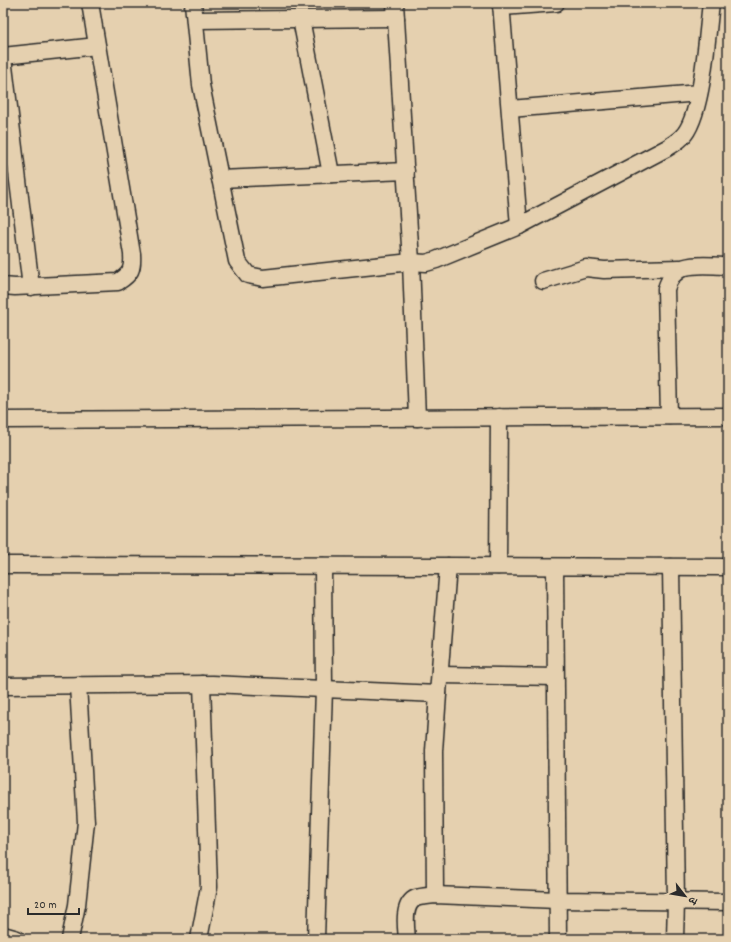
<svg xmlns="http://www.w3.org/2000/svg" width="731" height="942" font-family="Dekko,'Playpen Sans Deva',sans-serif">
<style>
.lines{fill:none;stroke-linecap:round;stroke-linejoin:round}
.minor-casing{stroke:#2b2b2b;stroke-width:19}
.minor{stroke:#e5d0af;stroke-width:16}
</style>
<rect width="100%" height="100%" fill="#e5d0af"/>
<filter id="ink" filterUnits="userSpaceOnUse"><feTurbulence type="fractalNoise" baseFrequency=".025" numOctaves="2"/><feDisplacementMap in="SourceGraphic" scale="8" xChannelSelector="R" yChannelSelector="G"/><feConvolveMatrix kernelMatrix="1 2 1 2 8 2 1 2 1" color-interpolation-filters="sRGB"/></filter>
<g filter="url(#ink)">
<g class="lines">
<!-- minor casing -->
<g class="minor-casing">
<g id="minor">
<path d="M193,3l8,82 36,176 11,14 15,3 148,-16 15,1 10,-3 83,-34 148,-78c5,-3 11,-7 15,-11 21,-20 25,-104 29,-134"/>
<polyline points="395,3 411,262 417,418"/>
<polyline points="501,3 519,226"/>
<polyline points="501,7 556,3"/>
<polyline points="301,19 331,174"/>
<polyline points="196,20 396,18"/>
<polyline points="3,56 97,46"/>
<polyline points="3,58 31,287"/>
<polyline points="510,109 699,93"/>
<polyline points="220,179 406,171"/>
<polyline points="543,281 586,268 604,270 680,268"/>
<path d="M3,286l12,1 103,-5c13,-8 15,-13 14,-28l-42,-251"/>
<path d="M669,416l-3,-127c9,-31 36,-23 62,-23"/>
<polyline points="3,420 728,416"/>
<polyline points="3,565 448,566"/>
<polyline points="498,566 499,417"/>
<polyline points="555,567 558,939"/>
<polyline points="671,567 676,901 675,939"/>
<polyline points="440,675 555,677"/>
<polyline points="3,686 212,684 438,694 448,566 728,567"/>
<polyline points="435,895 434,751 438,694"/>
<polyline points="3,935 17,939"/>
<polyline points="70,939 77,905 86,822 78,685"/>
<polyline points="199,939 209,887 202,684"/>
<polyline points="316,939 324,689 323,566"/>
<path d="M407,939c-1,-12 -5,-35 9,-41 6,-2 14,-2 19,-3l122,5 171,2"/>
</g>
</g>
<!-- minor -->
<use href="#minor" class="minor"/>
</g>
</g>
<!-- margin -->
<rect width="731" height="942" fill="none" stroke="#e5d0af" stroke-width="16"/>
<rect x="8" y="8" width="715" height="926" fill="none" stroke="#2b2b2b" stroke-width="1.5" filter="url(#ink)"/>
<!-- north arrow -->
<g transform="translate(685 896) rotate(121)" stroke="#e5d0af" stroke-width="3" paint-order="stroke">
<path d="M0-3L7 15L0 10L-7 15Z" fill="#2b2b2b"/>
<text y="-6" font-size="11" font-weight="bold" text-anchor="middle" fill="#2b2b2b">उ</text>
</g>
<!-- scale -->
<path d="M28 908v6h51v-6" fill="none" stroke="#2b2b2b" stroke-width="2"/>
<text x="34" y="908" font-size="12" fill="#2b2b2b" stroke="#e5d0af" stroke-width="3" paint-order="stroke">20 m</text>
</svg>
